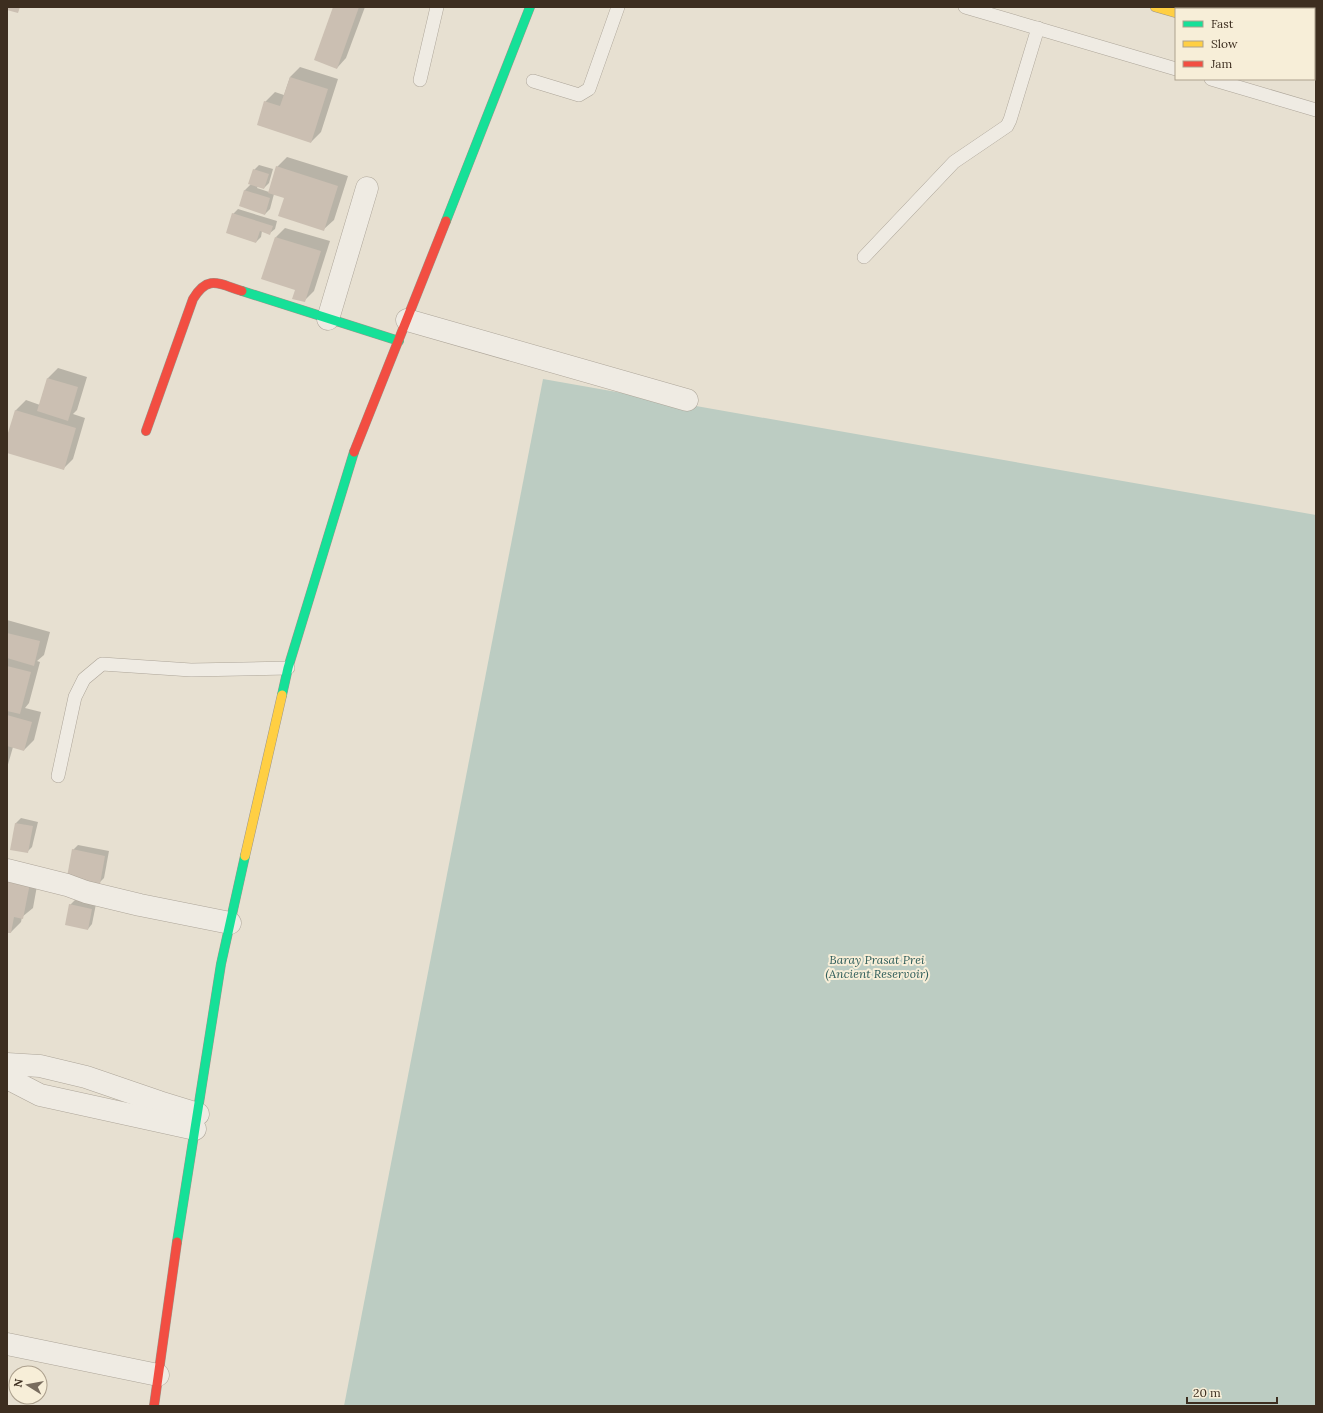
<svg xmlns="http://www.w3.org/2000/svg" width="1323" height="1413" font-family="Lora,serif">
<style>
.water{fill:#bcccc2}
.shadow{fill:#0003}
.building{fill:#cbbfb2}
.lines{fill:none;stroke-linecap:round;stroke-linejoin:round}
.lane-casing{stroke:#ada599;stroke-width:14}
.street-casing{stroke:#ada599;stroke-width:23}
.fast-casing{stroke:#9c958a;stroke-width:10}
.slow-casing{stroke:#9c958a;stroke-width:10}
.jam-casing{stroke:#9c958a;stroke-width:10}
.lane{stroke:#efebe3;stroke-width:13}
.street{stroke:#efebe3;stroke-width:22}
.fast{stroke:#16e098;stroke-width:9}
.slow{stroke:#ffcf43;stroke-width:9}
.jam{stroke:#f24e42;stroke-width:9}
.labels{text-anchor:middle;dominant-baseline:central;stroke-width:4;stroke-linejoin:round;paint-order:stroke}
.water-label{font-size:12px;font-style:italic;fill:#2f5d5a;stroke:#f7eed8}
</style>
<rect width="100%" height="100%" fill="#e7e0d1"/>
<!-- water -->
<polygon class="water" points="543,379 1316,515 1316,1406 344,1406"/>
<!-- shadow -->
<g class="shadow">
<polygon points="334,7 365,7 346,58 337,68"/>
<polygon points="300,67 338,79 321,132 311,142 265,102 275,92 284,95 290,77"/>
<polygon points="287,157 348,176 334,220 324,229 285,197 274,194 270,209 265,214 240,205 245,190 251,184 254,170 259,165 273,169 269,183 264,188 258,186 257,188 269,192 277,167"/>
<polygon points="238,209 277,221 275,229 270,233 262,231 261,237 256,242 233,214"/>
<polygon points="285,228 330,241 314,291 304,301 296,289 276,237"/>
<polygon points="58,368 87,377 77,410 73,414 85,418 73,459 63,469 7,452 7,440 16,410 26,400 40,405 48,378"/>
<polygon points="7,620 50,632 44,655 37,661 40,662 29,703 25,708 41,712 34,740 24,750 13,747 7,768"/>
<polygon points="21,818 38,822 32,847 27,852 11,849 16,823"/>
<polygon points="78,845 109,851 104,878 99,883 73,850"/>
<polygon points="7,862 40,869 33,908 22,917 21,922 11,932 7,932"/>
<polygon points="75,900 96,904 92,924 88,929 70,905"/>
</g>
<!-- building -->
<g class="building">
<polygon points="7,7 20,7 18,13 7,10"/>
<polygon points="333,7 359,7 337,69 314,60"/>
<polygon points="290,77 328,89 311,143 257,125 264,101 280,106"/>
<polygon points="276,166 338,186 324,231 278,216 284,198 268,193"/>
<polygon points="253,169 269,174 264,189 248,184"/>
<polygon points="244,190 270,198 265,215 239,206"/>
<polygon points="232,213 273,226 270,235 260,231 256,243 226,233"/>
<polygon points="275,237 321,251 305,302 292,299 295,290 261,279"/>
<polygon points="47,378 78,387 68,421 37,411"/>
<polygon points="15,410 76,428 64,470 7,453 7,436"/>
<polygon points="7,633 40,641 34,666 7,658"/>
<polygon points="7,666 31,672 20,714 7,711"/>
<polygon points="7,715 32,722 24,751 7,746"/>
<polygon points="15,823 33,826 28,853 10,850"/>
<polygon points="72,849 105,856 100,884 67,877"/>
<polygon points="7,874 31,878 23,919 14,917 11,933 7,933"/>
<polygon points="69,904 92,909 88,930 65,925"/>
</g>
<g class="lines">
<!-- lane casing -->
<g class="lane-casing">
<g id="lane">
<polyline points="965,7 1176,69"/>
<polyline points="1211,79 1316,110"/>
<polyline points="420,80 437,7"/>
<polyline points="533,81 579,95 589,89 618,7"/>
<polyline points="864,257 954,162 1007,126 1010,120 1038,28"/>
<polyline points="58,776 75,697 84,679 102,664 191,670 288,668"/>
</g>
</g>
<!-- street casing -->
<g class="street-casing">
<g id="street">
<polyline points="328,319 367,188"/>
<polyline points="407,320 687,400"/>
<polyline points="7,870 67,885 86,892 140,905 230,923"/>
<polyline points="7,1064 40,1066 86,1077 159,1102 198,1114"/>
<polyline points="7,1078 40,1095 195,1129"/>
<polyline points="7,1344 158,1375"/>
</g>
</g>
<!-- fast casing -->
<g class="fast-casing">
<g id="fast">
<polyline points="446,221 530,7"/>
<polyline points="242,291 399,341"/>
<polyline points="282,695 288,668 354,452"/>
<polyline points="177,1242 221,964 245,856"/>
</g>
</g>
<!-- slow casing -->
<g class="slow-casing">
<g id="slow">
<polyline points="1155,7 1176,13"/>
<polyline points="245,856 282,695"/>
</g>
</g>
<!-- jam casing -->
<g class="jam-casing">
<g id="jam">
<polyline points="1314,53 1316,53"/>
<path d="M146,431l47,-132c15,-25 26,-15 49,-8"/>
<polyline points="354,452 446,221"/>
<polyline points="154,1406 177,1242"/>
</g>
</g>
<!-- lane -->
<use href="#lane" class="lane"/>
<!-- street -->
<use href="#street" class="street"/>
<!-- fast -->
<use href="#fast" class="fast"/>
<!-- slow -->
<use href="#slow" class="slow"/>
<!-- jam -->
<use href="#jam" class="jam"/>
</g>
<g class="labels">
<!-- water labels -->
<g class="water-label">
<text x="877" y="959">Baray Prasat Prei<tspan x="877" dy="14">(Ancient Reservoir)</tspan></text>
</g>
</g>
<!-- border -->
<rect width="1323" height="1413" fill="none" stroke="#3d2e20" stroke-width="16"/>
<!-- legend -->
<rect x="1175" y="8" width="140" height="72" fill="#f7eed8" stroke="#ada18e"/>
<rect x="1183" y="21" width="20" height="6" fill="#16e098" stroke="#ada18e"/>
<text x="1211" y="28" font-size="12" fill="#3d2e20">Fast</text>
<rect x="1183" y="41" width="20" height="6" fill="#ffcf43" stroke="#ada18e"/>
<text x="1211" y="48" font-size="12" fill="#3d2e20">Slow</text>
<rect x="1183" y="61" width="20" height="6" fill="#f24e42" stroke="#ada18e"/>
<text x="1211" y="68" font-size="12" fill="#3d2e20">Jam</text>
<!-- north arrow -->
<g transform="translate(28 1385) rotate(281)"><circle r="19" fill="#f7eed8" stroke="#ada18e"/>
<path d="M0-3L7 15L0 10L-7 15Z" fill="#786c5e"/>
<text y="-6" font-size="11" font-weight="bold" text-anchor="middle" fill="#3d2e20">N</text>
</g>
<!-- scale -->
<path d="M1187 1397v6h90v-6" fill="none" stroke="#3d2e20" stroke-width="2"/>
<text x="1193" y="1397" font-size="12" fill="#3d2e20" stroke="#f7eed8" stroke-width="3" paint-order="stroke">20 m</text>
</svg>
